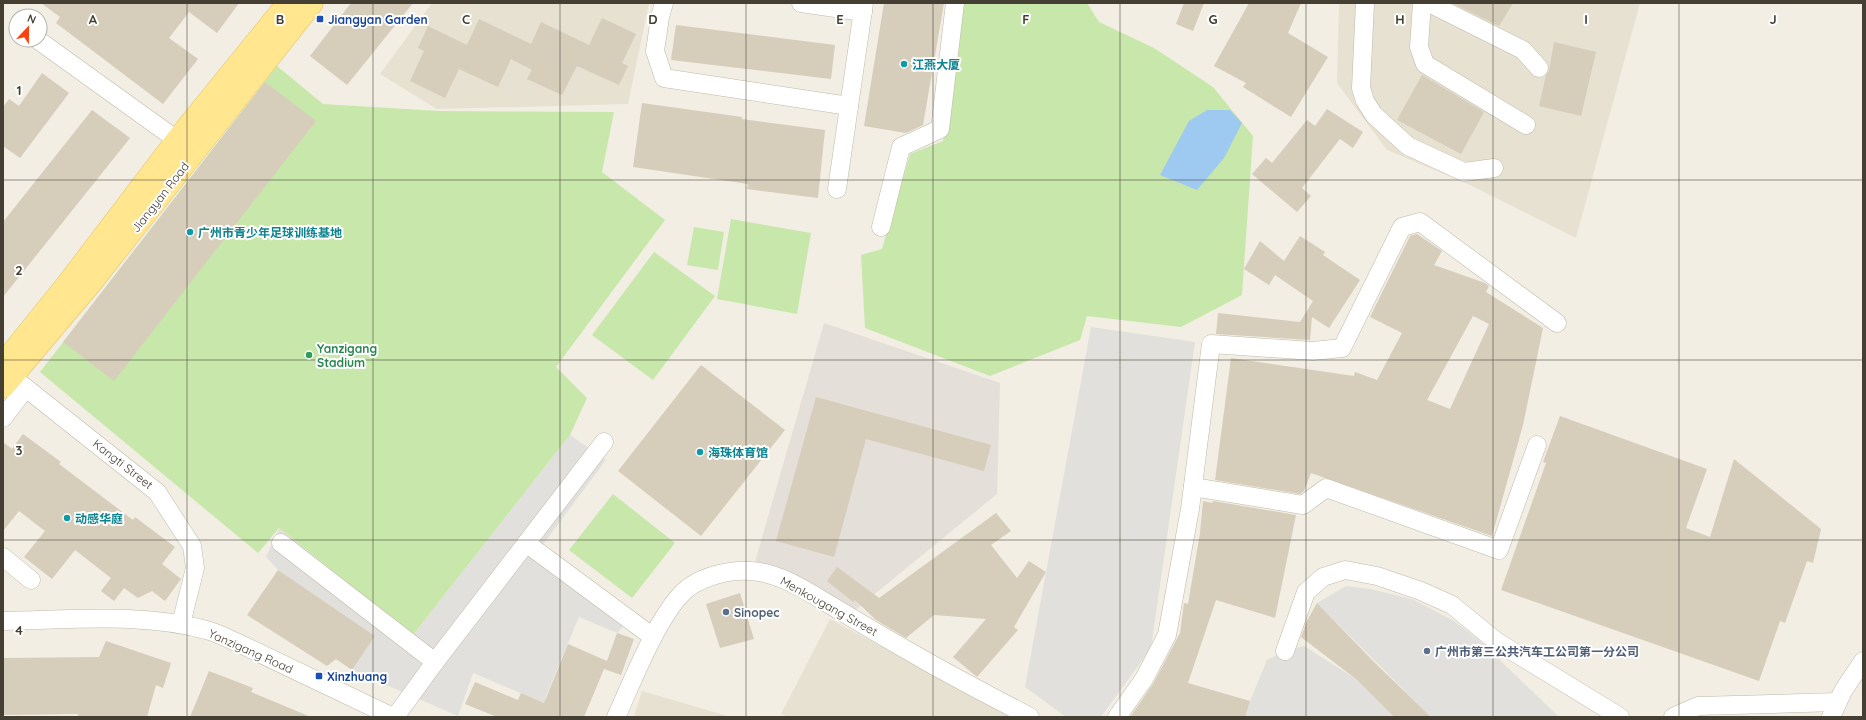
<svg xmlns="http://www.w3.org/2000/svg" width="1866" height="720" font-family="Quicksand,'Noto Sans SC',sans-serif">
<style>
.residential{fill:#e6e1d1}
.industrial{fill:#e4dfd8}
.green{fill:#c8e7ab}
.parking{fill:#e2e0dc}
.water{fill:#9ec9f0}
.building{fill:#d6cdbb;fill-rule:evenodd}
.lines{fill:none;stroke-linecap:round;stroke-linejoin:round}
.minor-casing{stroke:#c0b9a9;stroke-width:19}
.major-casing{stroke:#e4c45f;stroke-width:23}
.minor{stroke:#fff;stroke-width:18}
.major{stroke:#ffe68f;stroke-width:22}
.grid{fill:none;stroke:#443e33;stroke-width:1;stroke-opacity:0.55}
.transit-dot{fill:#1a4fb4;stroke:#fff;stroke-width:1.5}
.culture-dot{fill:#0f9aa8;stroke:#fff;stroke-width:1.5}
.leisure-dot{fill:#2e9e5b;stroke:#fff;stroke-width:1.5}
.service-dot{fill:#5c6f8a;stroke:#fff;stroke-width:1.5}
.labels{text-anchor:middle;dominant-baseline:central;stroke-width:4;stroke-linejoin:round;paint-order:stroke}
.transit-label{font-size:12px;font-weight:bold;fill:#164399;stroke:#fff;text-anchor:start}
.culture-label{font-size:12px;font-weight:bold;fill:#0d838f;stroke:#fff;text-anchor:start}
.street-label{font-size:12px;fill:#443e33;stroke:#fff}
.leisure-label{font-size:12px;font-weight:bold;fill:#27864d;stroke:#fff;text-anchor:start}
.service-label{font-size:12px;font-weight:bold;fill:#4e5e75;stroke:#fff;text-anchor:start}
.grid-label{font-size:13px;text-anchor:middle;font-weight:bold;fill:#443e33;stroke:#fff;stroke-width:4;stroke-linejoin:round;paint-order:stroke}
</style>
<rect width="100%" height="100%" fill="#f2eee3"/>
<!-- residential -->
<g class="residential">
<polygon points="432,3 649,3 628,104 437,109 380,74"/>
<polygon points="1339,3 1640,3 1576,238 1470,185 1387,150 1337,83"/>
<polygon points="830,619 1013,717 789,717 781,714"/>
<polygon points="642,691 731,717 634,717"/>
</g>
<!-- industrial -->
<polygon class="industrial" points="824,323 1000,383 997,494 854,611 755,562"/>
<!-- green -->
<g class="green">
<polygon points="964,3 1087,3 1099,22 1154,48 1213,87 1253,136 1242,295 1181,327 1087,316 1080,340 990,376 865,328 861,255 882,249 910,154 943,141"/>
<polygon points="277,66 323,104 439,111 614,112 602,172 665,220 556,367 587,398 570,435 413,635 279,528 258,553 40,372"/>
<polygon points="731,219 811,233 797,314 717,299"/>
<polygon points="694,227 724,232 718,270 687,265"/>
<polygon points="654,252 715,296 653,380 592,335"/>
<polygon points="613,494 675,543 632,598 569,550"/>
</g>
<!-- parking -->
<g class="parking">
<polygon points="1091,327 1195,342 1151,648 1101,717 1066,717 1025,687"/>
<polygon points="570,435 606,460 541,547 632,616 617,633 579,617 545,698 547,704 473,673 458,716 352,670 375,636 278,570 266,557 279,528 413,635"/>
<polygon points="1346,586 1370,589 1412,599 1454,621 1479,640 1559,717 1431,717 1317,603"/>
<polygon points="1304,646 1356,679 1394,717 1245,717 1250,701 1267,660 1285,651"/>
</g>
<!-- water -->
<polygon class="water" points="1207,110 1230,110 1242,123 1224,158 1197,190 1160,175 1189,121"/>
<!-- building -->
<g class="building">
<polygon points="41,3 239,3 217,33 189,12 169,38 198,59 163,104 56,23 60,17"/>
<polygon points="351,3 413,3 347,85 310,56"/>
<polygon points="884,3 944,3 923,125 906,133 864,126"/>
<polygon points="1184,3 1204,3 1193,31 1176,24"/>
<polygon points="1249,3 1301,3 1288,33 1328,57 1291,117 1243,87 1246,83 1214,66"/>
<polygon points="1452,3 1513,3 1499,26"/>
<polygon points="602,18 636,34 622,63 628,66 619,85 577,66 562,95 527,79 532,70 511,59 498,87 459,69 445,98 410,81 424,51 418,48 428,26 467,45 479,19 531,44 541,22 589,45"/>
<polygon points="676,25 835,45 831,79 671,60"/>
<polygon points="1554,42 1596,52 1581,116 1539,106 1546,75 1549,71"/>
<polygon points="42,73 69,93 20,158 3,146 3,107 9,99 19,106"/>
<polygon points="1422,75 1484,112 1461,154 1397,120"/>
<polygon points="265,82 316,121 114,381 63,342"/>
<polygon points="642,103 742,117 742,119 825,130 818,198 747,189 748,184 633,167"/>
<polygon points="1327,109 1363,132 1353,148 1340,139 1302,188 1311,196 1297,212 1252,174 1266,158 1272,163 1307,120 1315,126"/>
<polygon points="92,110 130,138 3,297 3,222"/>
<path d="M1417,234l25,17 -8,14 51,18 4,3 -3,6 57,36 -20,97 -31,111 -181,-63 -7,18 -4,3 -85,-14 16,-122 123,18 1,-4 22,8 25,-47 -32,-16 40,-81zM1473,316l16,8 -39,85 -23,-9z"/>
<polygon points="1300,236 1325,252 1323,255 1360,280 1329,328 1312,317 1310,340 1216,334 1218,313 1300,322 1313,301 1275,275 1269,285 1244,269 1260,241 1284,261"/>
<polygon points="701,365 785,430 701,536 618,471"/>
<polygon points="816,397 991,445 984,471 866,439 834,557 776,541"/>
<polygon points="1560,416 1707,469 1686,528 1710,537 1734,459 1821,529 1813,563 1807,561 1785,623 1780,621 1759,681 1501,590 1546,463 1543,462"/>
<polygon points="23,434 61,462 59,464 133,520 135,517 175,547 162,564 181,579 165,601 152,591 138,598 124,588 114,601 101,591 111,578 75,550 52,579 24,557 45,531 19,511 3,531 3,442 12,449"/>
<polygon points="1203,501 1212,503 1213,501 1296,515 1275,618 1216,600 1188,683 1250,701 1245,717 1130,717 1153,684 1180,633 1184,603 1188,604 1200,533"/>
<polygon points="996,513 1011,531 991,545 1017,578 1029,561 1046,572 1014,627 1018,630 977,677 953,657 986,619 934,615 906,638 876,620 855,600 853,602 827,581 837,567 879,598"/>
<polygon points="278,570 375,636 352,670 336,659 327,666 247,615"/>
<polygon points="740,593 754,639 720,648 706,604"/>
<polygon points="1317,603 1373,661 1431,717 1394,717 1356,679 1301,637 1307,621"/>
<polygon points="617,633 634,639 621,675 604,669 584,717 497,717 465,704 475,682 518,700 521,693 544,703 568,644 607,661"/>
<polygon points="106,641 171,663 163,688 156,685 147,717 77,717 78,714 3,715 3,658 99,657"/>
<polygon points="209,671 253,688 251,692 311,717 190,717"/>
</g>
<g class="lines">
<!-- minor casing -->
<g class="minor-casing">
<g id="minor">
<polyline points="664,3 660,17 655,51 664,78 849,106"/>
<polyline points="801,3 863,12"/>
<polyline points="1365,3 1361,88 1365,101 1374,115 1408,146 1464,172 1494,168"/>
<polyline points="1422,3 1419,47 1425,64 1526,125"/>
<polyline points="1429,3 1523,50 1539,68"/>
<polyline points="38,40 177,140"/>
<polyline points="837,189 864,3"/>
<polyline points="881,227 901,147 940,129 955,3"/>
<polyline points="12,377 157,492 192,546 195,568 181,624"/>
<polyline points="3,418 26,388"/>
<polyline points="1193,487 1303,505 1326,488 1499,550 1537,445"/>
<polyline points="281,543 435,662"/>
<polyline points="526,543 653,637"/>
<polyline points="3,557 31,580"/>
<path d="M3,621c68,-1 141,-9 207,10 9,3 17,7 26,11l157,75"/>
<polyline points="1285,651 1306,592 1323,577 1345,570 1377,576 1421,591 1452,605 1496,641 1620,717"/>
<polyline points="395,717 435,662 604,442"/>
<path d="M616,717c16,-34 43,-106 72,-129 16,-12 43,-19 63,-17 31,2 60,23 86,38 25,15 50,30 75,44 39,23 79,43 118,64"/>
<polyline points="1117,717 1144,679 1167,635 1190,509 1211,344 1313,351 1342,348 1402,227 1420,222 1557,323"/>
<polyline points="1673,717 1698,706 1838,702"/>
<polyline points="1831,717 1843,691 1863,661"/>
</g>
</g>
<!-- major casing -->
<g class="major-casing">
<g id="major">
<polyline points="3,364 66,286 177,140 288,3"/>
<polyline points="3,387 90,284 312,3"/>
</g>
</g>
<!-- minor -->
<use href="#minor" class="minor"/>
<!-- major -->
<use href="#major" class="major"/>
</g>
<!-- grid -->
<path class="grid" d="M187,3v714M373,3v714M560,3v714M746,3v714M933,3v714M1120,3v714M1306,3v714M1493,3v714M1679,3v714M3,180h1860M3,360h1860M3,540h1860"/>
<!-- markers -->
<g class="transit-dot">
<rect x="316" y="15" width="8" height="8" rx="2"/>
<rect x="315" y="672" width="8" height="8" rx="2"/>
</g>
<g class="culture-dot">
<circle cx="904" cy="64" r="4"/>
<circle cx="190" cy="232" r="4"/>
<circle cx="700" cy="452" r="4"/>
<circle cx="67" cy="518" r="4"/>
</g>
<circle class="leisure-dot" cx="309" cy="355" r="4"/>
<g class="service-dot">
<circle cx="726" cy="612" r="4"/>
<circle cx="1427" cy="651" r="4"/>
</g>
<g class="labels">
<!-- transit labels -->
<g class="transit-label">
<text x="328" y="19">Jiangyan Garden</text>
<text x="327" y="676">Xinzhuang</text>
</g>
<!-- culture labels -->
<g class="culture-label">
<text x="912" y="64">江燕大厦</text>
<text x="198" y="232">广州市青少年足球训练基地</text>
<text x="708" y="452">海珠体育馆</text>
<text x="75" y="518">动感华庭</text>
</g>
<!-- street labels -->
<g class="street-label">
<text transform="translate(160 197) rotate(-52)">Jiangyan Road</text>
<text transform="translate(123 464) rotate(38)">Kangti Street</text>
<text transform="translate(829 606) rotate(29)">Menkougang Street</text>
<text transform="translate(251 651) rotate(24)">Yanzigang Road</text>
</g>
<!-- leisure labels -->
<g class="leisure-label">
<text x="317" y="348">Yanzigang<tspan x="317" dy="14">Stadium</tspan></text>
</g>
<!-- service labels -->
<g class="service-label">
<text x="734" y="612">Sinopec</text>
<text x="1435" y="651">广州市第三公共汽车工公司第一分公司</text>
</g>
</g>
<g class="grid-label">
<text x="93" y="24">A</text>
<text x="280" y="24">B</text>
<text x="466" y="24">C</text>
<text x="653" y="24">D</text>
<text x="840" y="24">E</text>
<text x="1026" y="24">F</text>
<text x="1213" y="24">G</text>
<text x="1400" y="24">H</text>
<text x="1586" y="24">I</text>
<text x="1773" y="24">J</text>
<text x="19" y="95">1</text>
<text x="19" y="275">2</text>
<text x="19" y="455">3</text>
<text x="19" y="635">4</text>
</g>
<!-- border -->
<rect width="1866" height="720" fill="none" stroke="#443e33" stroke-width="8"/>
<!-- north arrow -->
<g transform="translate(28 28) rotate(22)"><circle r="19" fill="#ffffff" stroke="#b4b2ad"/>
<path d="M0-3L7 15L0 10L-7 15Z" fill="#fc4210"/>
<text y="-6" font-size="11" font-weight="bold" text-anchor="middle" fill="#443e33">N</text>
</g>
</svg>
